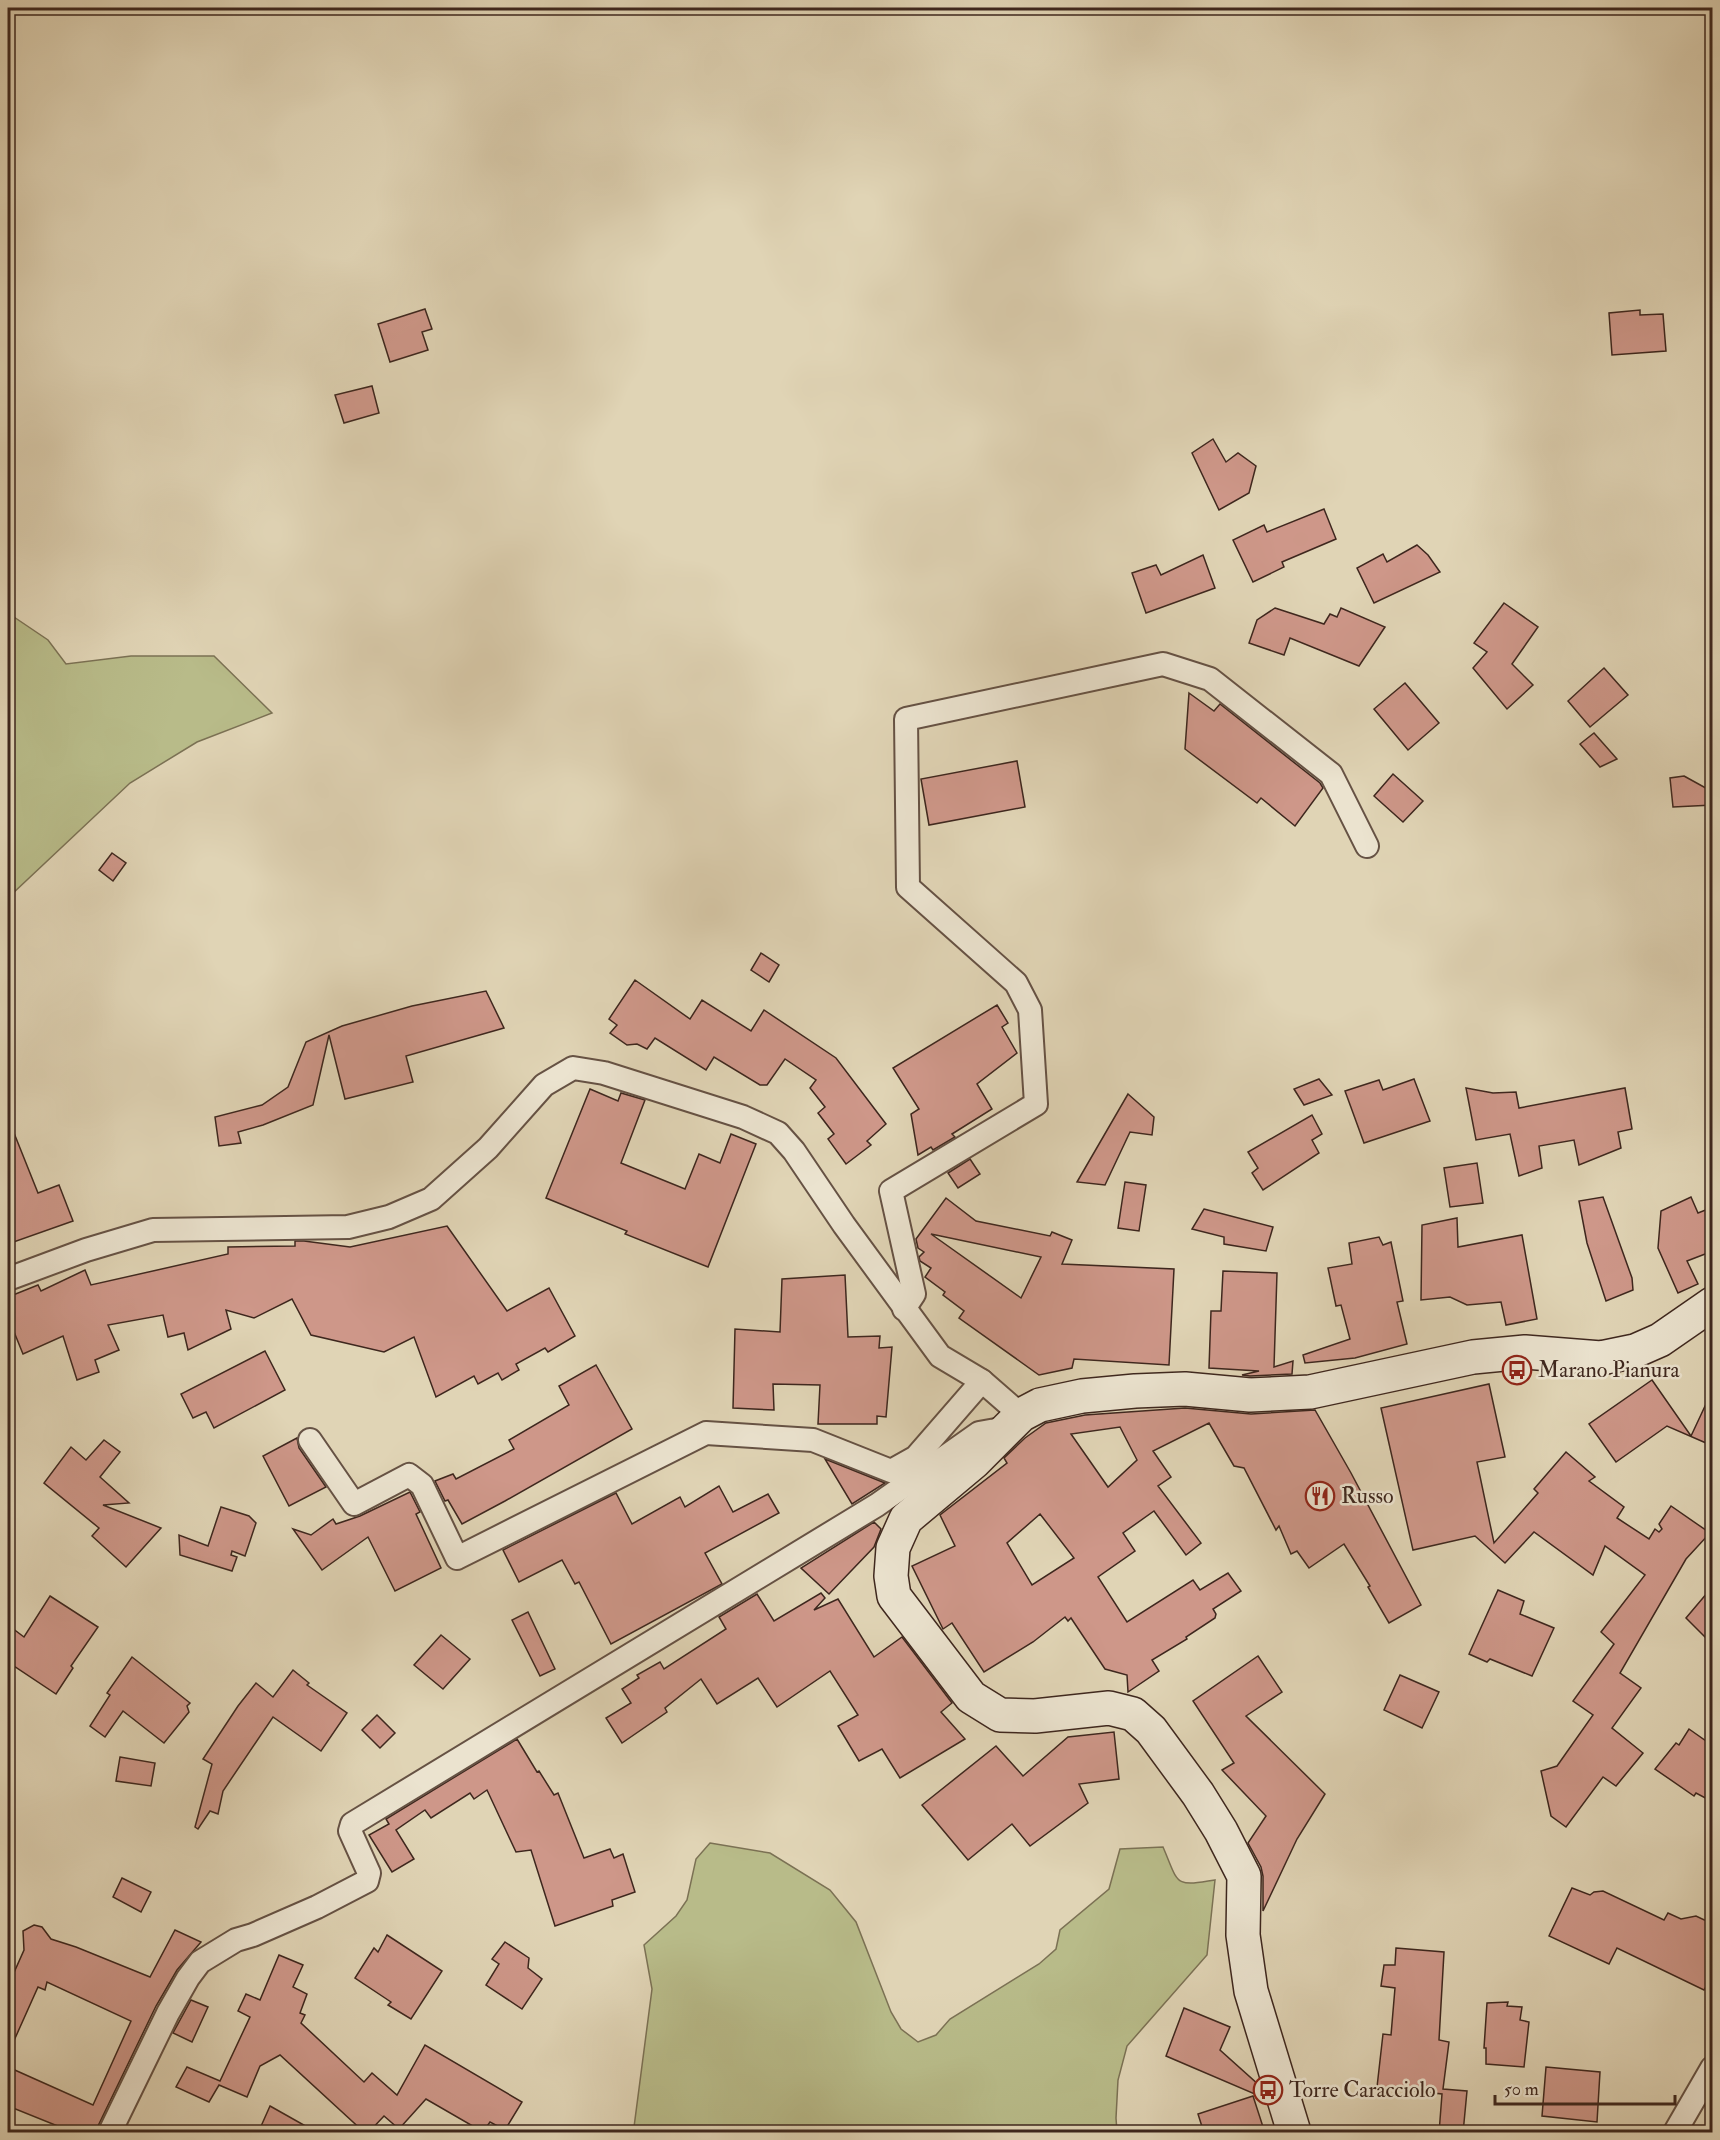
<svg xmlns="http://www.w3.org/2000/svg" width="1720" height="2140" font-family="'IM FELL Double Pica',serif">
<style>
.green{fill:#b8bb89;stroke:#7b7154;stroke-width:1.5}
.building{fill:#ce9789;stroke:#3e271e;stroke-width:1.5;fill-rule:evenodd}
.lines{fill:none;stroke-linecap:round;stroke-linejoin:round}
.street-casing{stroke:#665244;stroke-width:26}
.secondary-casing{stroke:#3e271e;stroke-width:36}
.street{stroke:#ebe3cf;stroke-width:22}
.secondary{stroke:#ebe3cf;stroke-width:33}
.labels{text-anchor:middle;dominant-baseline:central;stroke-width:5;stroke-linejoin:round;paint-order:stroke}
.poi-label{font-size:22px;fill:#3e271e;stroke:#ebe3cf;text-anchor:start}
</style>
<rect width="100%" height="100%" fill="#e0d4b5"/>
<filter id="stains"><feTurbulence type="fractalNoise" baseFrequency=".00333" numOctaves="4"/><feColorMatrix values="0 0 0 0 .2 0 0 0 0 .09 0 0 0 0 .02 0 0 0 .5 -.17"/></filter>
<radialGradient id="worn" r=".72"><stop offset=".6" stop-color="#630" stop-opacity="0"/><stop offset="1" stop-color="#630" stop-opacity=".3"/></radialGradient>
<!-- green -->
<g class="green">
<polygon points="8,613 48,640 66,664 131,656 214,656 272,713 197,742 130,783 11,895 8,895"/>
<path d="M710,1843l60,10 60,37 26,32 35,90 10,17 17,13 18,-7 14,-16 89,-55 17,-15 4,-19 49,-41 11,-40 43,-2c16,37 10,40 52,33l-8,75 -80,91 -9,34 -2,38 1,14h-486l3,-5 18,-138 -8,-44 32,-29 11,-16 9,-41z"/>
</g>
<!-- building -->
<g class="building">
<polygon points="425,309 432,329 422,332 428,350 390,362 378,324"/>
<polygon points="1640,310 1640,315 1663,314 1666,351 1612,355 1609,313"/>
<polygon points="372,386 379,413 344,423 335,395"/>
<polygon points="1213,439 1226,462 1238,453 1256,466 1249,493 1219,510 1192,453"/>
<polygon points="1324,509 1336,539 1282,562 1284,567 1253,582 1233,540 1264,525 1267,532"/>
<polygon points="1417,545 1428,555 1440,572 1374,603 1357,568 1383,554 1387,562"/>
<polygon points="1203,555 1215,588 1146,613 1132,573 1156,565 1161,575"/>
<polygon points="1504,603 1538,627 1512,664 1533,685 1507,709 1473,668 1487,652 1474,643"/>
<polygon points="1275,608 1324,624 1330,614 1337,617 1341,608 1385,627 1359,666 1290,638 1284,655 1249,643 1257,620"/>
<polygon points="1604,668 1628,695 1590,727 1568,701"/>
<polygon points="1405,683 1439,723 1408,750 1374,709"/>
<polygon points="1189,693 1214,711 1220,704 1320,783 1323,788 1295,826 1261,798 1257,803 1185,749"/>
<polygon points="1594,733 1617,759 1600,767 1580,744"/>
<polygon points="1017,761 1025,807 929,825 921,779"/>
<polygon points="1393,774 1423,801 1403,822 1374,796"/>
<polygon points="1684,776 1713,792 1713,805 1673,807 1670,778"/>
<polygon points="112,853 126,863 113,881 99,870"/>
<polygon points="761,953 779,965 769,982 751,970"/>
<polygon points="635,980 690,1019 702,1000 751,1031 764,1010 836,1058 886,1124 867,1141 871,1145 846,1164 828,1139 834,1134 818,1113 825,1107 810,1088 816,1080 785,1059 767,1085 760,1085 714,1057 706,1070 655,1038 647,1049 637,1044 627,1045 610,1033 617,1025 609,1019"/>
<polygon points="486,991 504,1028 406,1056 413,1082 345,1099 329,1035 313,1105 263,1125 238,1132 241,1143 219,1146 215,1117 262,1105 288,1087 306,1042 342,1026 412,1006"/>
<polygon points="997,1005 1008,1023 1002,1027 1017,1053 977,1084 992,1109 952,1134 955,1137 933,1150 931,1147 918,1155 911,1114 919,1109 893,1068"/>
<polygon points="1319,1079 1332,1095 1304,1105 1294,1089"/>
<polygon points="1414,1079 1430,1121 1364,1143 1345,1091 1379,1080 1383,1090"/>
<polygon points="1466,1088 1493,1093 1516,1092 1519,1108 1625,1088 1632,1129 1618,1132 1621,1148 1579,1165 1574,1140 1539,1146 1542,1168 1519,1176 1510,1134 1476,1140"/>
<polygon points="590,1089 618,1101 621,1093 645,1100 621,1163 685,1189 699,1154 720,1163 731,1134 756,1144 708,1267 625,1234 627,1231 546,1198"/>
<polygon points="1128,1094 1154,1117 1152,1135 1130,1132 1105,1185 1077,1182"/>
<polygon points="1312,1115 1322,1134 1312,1140 1319,1153 1263,1190 1252,1173 1258,1168 1248,1152"/>
<polygon points="8,1118 38,1193 59,1185 73,1221 8,1244"/>
<polygon points="970,1159 980,1174 958,1188 948,1173"/>
<polygon points="1477,1163 1483,1203 1450,1207 1444,1168"/>
<polygon points="1125,1182 1146,1185 1139,1231 1118,1228"/>
<polygon points="1603,1197 1632,1278 1633,1290 1606,1301 1587,1243 1579,1201"/>
<polygon points="1691,1197 1698,1213 1713,1207 1713,1251 1687,1261 1698,1284 1678,1293 1658,1248 1661,1211"/>
<path d="M946,1198l30,23 74,15 2,-4 20,8 -10,24 112,5 -5,96 -95,-6 -2,9 -33,7 -80,-57 5,-7 -21,-16 2,-3 -20,-15 6,-9 -11,-7 -1,-4 5,-5 -6,-4 -2,-9zM931,1234l110,23 -20,41z"/>
<polygon points="1204,1209 1273,1227 1266,1251 1224,1244 1224,1237 1192,1229"/>
<polygon points="1457,1218 1458,1247 1522,1235 1537,1319 1506,1325 1501,1302 1467,1305 1450,1297 1421,1300 1422,1225"/>
<polygon points="447,1226 507,1311 549,1288 575,1336 548,1352 545,1348 516,1364 519,1370 502,1380 498,1373 478,1384 474,1376 436,1397 414,1337 384,1352 311,1335 292,1299 254,1318 226,1310 231,1329 188,1350 184,1333 168,1337 163,1315 108,1325 119,1350 95,1360 99,1372 77,1380 63,1336 23,1354 8,1317 8,1297 38,1285 41,1291 85,1270 91,1285 228,1254 228,1247 295,1246 295,1241 304,1241 350,1247"/>
<polygon points="1379,1237 1383,1245 1391,1242 1403,1301 1397,1302 1407,1344 1355,1358 1305,1363 1303,1355 1350,1339 1341,1305 1336,1306 1328,1268 1352,1264 1349,1243"/>
<polygon points="1223,1271 1277,1273 1274,1367 1293,1361 1292,1374 1250,1376 1242,1375 1259,1371 1209,1368 1211,1311 1221,1311"/>
<polygon points="845,1275 848,1337 880,1336 879,1348 892,1347 886,1417 877,1416 877,1424 818,1424 820,1385 773,1384 774,1410 733,1408 735,1329 780,1332 782,1279"/>
<polygon points="265,1351 285,1390 214,1428 206,1412 193,1418 181,1394"/>
<polygon points="596,1365 632,1429 505,1501 462,1524 448,1500 445,1501 435,1481 453,1474 456,1479 514,1449 509,1440 569,1405 559,1386"/>
<polygon points="1652,1380 1691,1436 1713,1389 1713,1446 1667,1426 1616,1462 1589,1424"/>
<polygon points="1489,1384 1505,1457 1477,1462 1494,1543 1538,1493 1534,1489 1566,1452 1595,1477 1589,1481 1624,1507 1617,1518 1649,1539 1655,1529 1659,1532 1662,1529 1659,1524 1671,1506 1710,1533 1686,1559 1620,1673 1641,1688 1612,1728 1643,1753 1616,1786 1603,1777 1566,1827 1551,1816 1541,1771 1557,1766 1593,1715 1573,1701 1614,1644 1601,1632 1645,1575 1605,1546 1593,1575 1534,1532 1505,1563 1475,1536 1413,1550 1381,1408"/>
<path d="M1185,1408l66,6 64,-4 36,63 70,132 -32,18 -21,-36 2,-1 -26,-42 -35,24 -12,-17 -6,3 -12,-28 -3,4 -32,-62 -10,-2 -25,-43 -56,28 18,26 -13,9 43,57 -15,12 -32,-44 -31,22 12,18 -37,26 29,45 66,-42 7,10 28,-17 13,18 -28,18 3,5 -1,4 -29,19 1,2 -35,21 7,11 -31,21 -1,-17 -22,-6 -34,-51 -3,3 -3,-4 -32,25 -49,30 -32,-49 -9,6 -31,-63 43,-20 -15,-31 67,-52 -3,-5 21,-20 21,-15 39,-8zM1120,1427l17,33 -29,27 -37,-53zM1040,1514l34,44 -42,27 -25,-42z"/>
<polygon points="297,1438 299,1448 326,1487 289,1506 263,1456"/>
<polygon points="104,1440 120,1452 100,1477 129,1503 103,1505 161,1528 126,1567 92,1536 99,1528 44,1483 71,1447 86,1460"/>
<polygon points="825,1459 885,1483 852,1504"/>
<polygon points="719,1486 733,1512 768,1494 779,1513 705,1553 722,1584 611,1644 579,1582 575,1584 562,1560 519,1582 503,1550 616,1493 632,1524 680,1497 685,1507"/>
<polygon points="410,1492 420,1512 416,1514 441,1568 395,1591 368,1537 322,1570 293,1529 311,1535 333,1519 336,1524 360,1516"/>
<polygon points="221,1507 249,1516 256,1523 245,1556 232,1551 231,1555 237,1557 232,1571 180,1555 179,1535 208,1546"/>
<polygon points="874,1522 881,1529 874,1547 829,1594 801,1568"/>
<polygon points="1713,1586 1713,1645 1686,1618"/>
<polygon points="1498,1590 1524,1601 1520,1614 1554,1628 1532,1676 1490,1659 1487,1662 1469,1654"/>
<polygon points="821,1593 825,1598 814,1610 838,1599 874,1657 902,1637 952,1703 941,1712 965,1739 900,1778 882,1749 859,1761 838,1726 858,1715 830,1671 777,1707 758,1678 717,1704 701,1679 665,1708 667,1712 622,1743 606,1718 631,1703 622,1689 639,1678 637,1675 660,1662 664,1669 726,1629 719,1617 757,1594 774,1621"/>
<polygon points="50,1596 98,1627 71,1666 73,1668 56,1694 8,1662 8,1625 24,1637"/>
<polygon points="528,1612 555,1669 540,1676 512,1620"/>
<polygon points="441,1635 470,1659 443,1689 414,1665"/>
<polygon points="1258,1656 1282,1692 1246,1716 1325,1794 1297,1839 1263,1911 1263,1876 1261,1867 1248,1843 1266,1816 1222,1770 1234,1763 1193,1701"/>
<polygon points="132,1657 190,1703 187,1706 189,1712 164,1743 123,1711 105,1737 90,1726 110,1695 107,1693"/>
<polygon points="293,1670 309,1683 307,1685 347,1713 321,1751 273,1717 223,1791 218,1814 210,1811 198,1829 195,1827 212,1764 203,1759 238,1706 256,1683 273,1697"/>
<polygon points="1400,1675 1439,1692 1422,1728 1384,1710"/>
<polygon points="377,1715 395,1733 380,1748 362,1730"/>
<polygon points="1689,1729 1713,1746 1713,1802 1696,1793 1694,1796 1655,1769 1676,1743 1679,1745"/>
<polygon points="1114,1732 1119,1779 1079,1784 1088,1803 1030,1846 1012,1824 968,1860 922,1805 996,1746 1023,1776 1068,1737"/>
<polygon points="517,1739 537,1772 539,1771 554,1795 558,1793 584,1858 610,1849 614,1858 623,1854 635,1892 612,1900 613,1906 555,1926 531,1850 516,1852 487,1790 474,1799 470,1793 431,1818 425,1810 396,1830 414,1859 392,1872 369,1835 389,1824 386,1819"/>
<polygon points="120,1757 155,1763 151,1786 116,1781"/>
<polygon points="122,1878 151,1892 141,1912 113,1897"/>
<polygon points="1572,1888 1590,1895 1594,1892 1603,1891 1664,1920 1668,1913 1681,1919 1696,1916 1713,1924 1713,1976 1704,1990 1617,1948 1609,1964 1549,1936"/>
<polygon points="34,1925 42,1927 51,1939 76,1947 150,1977 175,1930 201,1942 177,1970 156,2006 98,2126 97,2133 75,2133 8,2106 8,2067 93,2105 131,2021 47,1982 45,1990 38,1987 8,2054 8,1986 24,1950 23,1931"/>
<polygon points="387,1935 442,1971 411,2019 388,2005 391,2002 355,1978 374,1948 378,1952"/>
<polygon points="505,1942 529,1958 528,1968 542,1979 522,2009 486,1985 499,1964 492,1959"/>
<polygon points="1396,1948 1444,1952 1439,2040 1449,2042 1443,2089 1467,2091 1463,2133 1439,2133 1442,2094 1377,2087 1383,2034 1391,2035 1395,1988 1381,1986 1384,1965 1395,1965"/>
<polygon points="279,1955 303,1965 293,1987 307,1994 300,2013 305,2015 301,2023 364,2082 372,2073 397,2095 425,2045 522,2102 505,2130 490,2122 483,2132 426,2099 399,2129 384,2116 368,2133 365,2133 280,2055 260,2066 247,2097 219,2085 209,2102 176,2087 187,2067 220,2081 250,2017 238,2011 246,1994 260,2000"/>
<polygon points="191,2000 208,2007 192,2042 173,2033"/>
<polygon points="1508,2002 1507,2006 1522,2007 1520,2020 1529,2022 1524,2067 1486,2064 1486,2048 1484,2048 1487,2003"/>
<polygon points="1184,2008 1230,2027 1220,2050 1260,2086 1264,2098 1166,2056"/>
<polygon points="1546,2067 1600,2072 1597,2122 1542,2116"/>
<polygon points="1253,2096 1265,2133 1204,2133 1198,2114"/>
<polygon points="270,2106 318,2133 258,2133"/>
</g>
<g class="lines">
<!-- street casing -->
<g class="street-casing">
<g id="street">
<polyline points="8,1279 86,1250 153,1230 348,1227 389,1217 431,1199 488,1148 544,1085 573,1068 604,1073 743,1117 778,1133 794,1151 844,1225 940,1356 982,1381 1021,1415"/>
<polyline points="904,1309 914,1294 891,1191 1036,1104 1030,1010 1016,983 908,887 906,719 1163,664 1210,679 1331,774 1367,846"/>
<polyline points="310,1440 354,1504 409,1475 422,1485 457,1558 706,1433 813,1440 891,1471 916,1457 982,1381"/>
<polyline points="110,2132 168,2013 188,1978 200,1962 236,1940 253,1935 317,1907 367,1881 369,1873 350,1831 352,1824 877,1505 979,1433 1007,1428"/>
<polyline points="1675,2132 1712,2068"/>
</g>
</g>
<!-- secondary casing -->
<g class="secondary-casing">
<polyline id="secondary" points="1294,2132 1251,1991 1243,1935 1244,1876 1221,1831 1198,1794 1151,1730 1133,1714 1109,1708 1035,1716 1000,1715 971,1697 894,1596 891,1576 893,1548 906,1519 974,1462 1021,1415 1040,1405 1082,1396 1135,1391 1185,1389 1250,1395 1310,1392 1473,1357 1525,1352 1601,1358 1635,1351 1660,1340 1712,1304"/>
</g>
<!-- street -->
<use href="#street" class="street"/>
<!-- secondary -->
<use href="#secondary" class="secondary"/>
</g>
<!-- icons -->
<defs>
<g id="bus-ring" transform="scale(1.5)"><circle r="9.5" fill="#ebe3cf" stroke="#8f2418" stroke-width="1.5"/><path d="M-5-6H5V4H4V6H2V4H-2V6H-4V4H-5ZM-3.5-4V0h7V-4ZM-3.5 1.2v1.5H-2V1.2ZM2 1.2v1.5H3.5V1.2Z" fill="#8f2418"/></g>
<g id="restaurant-ring" transform="scale(1.5)"><circle r="9.5" fill="#ebe3cf" stroke="#8f2418" stroke-width="1.5"/><path d="M-5-6h1v4h1v-4h1v4h1v-4h1v5L-1.5 .5V6h-2V.5L-5-1ZM5-6V6H3V1.5H1.5Q1.5-4 5-6Z" fill="#8f2418"/></g>
</defs>
<g fill-rule="evenodd">
<use href="#bus-ring" x="1517" y="1370"/>
<use href="#restaurant-ring" x="1320" y="1496"/>
<use href="#bus-ring" x="1268" y="2090"/>
</g>
<g class="labels">
<!-- poi labels -->
<g class="poi-label">
<text x="1538" y="1370">Marano Pianura</text>
<text x="1341" y="1496">Russo</text>
<text x="1289" y="2090">Torre Caracciolo</text>
</g>
</g>
<!-- margin -->
<rect width="1720" height="2140" fill="none" stroke="#e0d4b5" stroke-width="30"/>
<rect x="9" y="9" width="1702" height="2122" fill="none" stroke="#3e271e" stroke-width="3"/>
<rect x="15" y="15" width="1690" height="2110" fill="none" stroke="#3e271e" stroke-width="1.5"/>
<!-- scale -->
<path d="M1495 2095v9h180v-9" fill="none" stroke="#3e271e" stroke-width="3"/>
<text x="1504" y="2095" font-size="18" fill="#3e271e" stroke="#ebe3cf" stroke-width="4.5" paint-order="stroke">50 m</text>
<rect width="100%" height="100%" filter="url(#stains)"/>
<rect width="100%" height="100%" fill="url(#worn)"/>
</svg>
